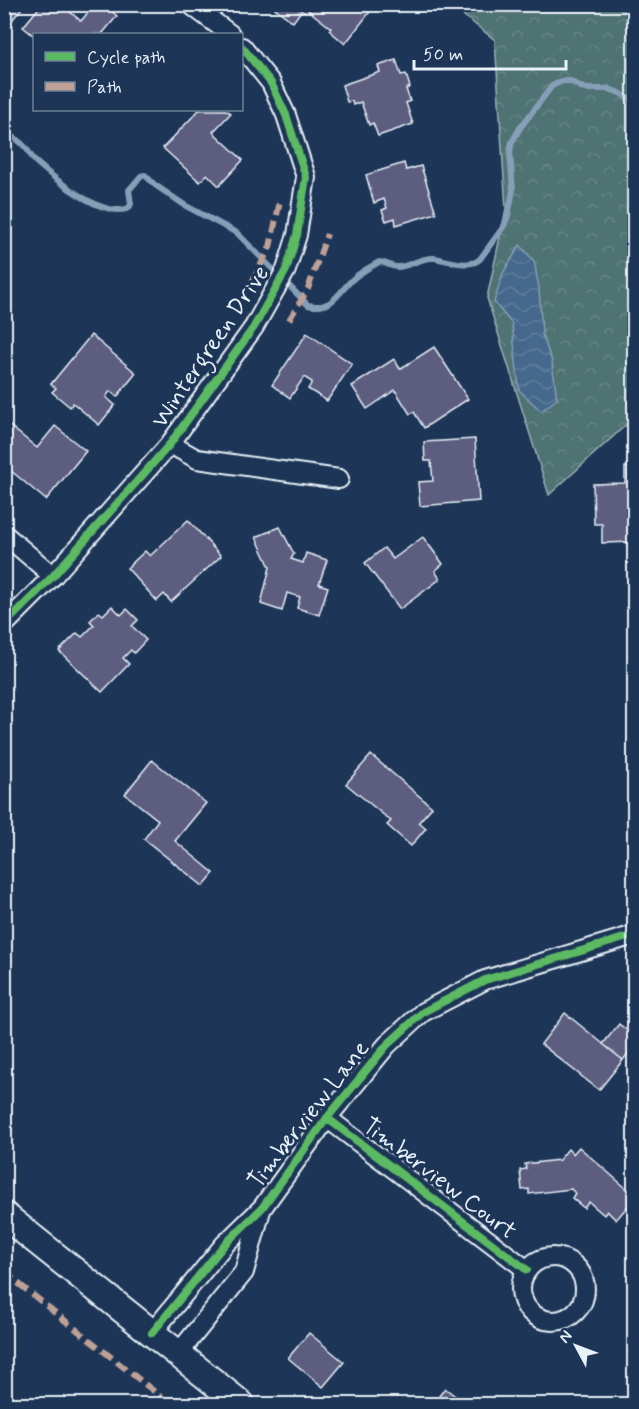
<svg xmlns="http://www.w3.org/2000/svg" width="639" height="1409" font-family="Mynerve,sans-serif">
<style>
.forest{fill:url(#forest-crowns);stroke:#9cb2b6;stroke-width:1.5}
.water{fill:url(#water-waves);stroke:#869fb7;stroke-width:1.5}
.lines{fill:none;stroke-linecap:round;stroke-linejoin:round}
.stream{stroke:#869fb7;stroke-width:6}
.building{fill:#5d5d7f;stroke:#e8f1f8;stroke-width:1.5}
.street-casing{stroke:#e8f1f8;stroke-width:22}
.secondary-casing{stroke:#e8f1f8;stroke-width:30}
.street{stroke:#1d3557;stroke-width:18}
.secondary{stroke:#1d3557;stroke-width:26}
.quiet{stroke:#bda197;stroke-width:6;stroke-dasharray:12 6;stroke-linecap:butt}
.cycleway-casing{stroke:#1d3557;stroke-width:11}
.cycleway{stroke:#5cba63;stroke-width:8}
.labels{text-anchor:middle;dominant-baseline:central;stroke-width:6;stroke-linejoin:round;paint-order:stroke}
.street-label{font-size:24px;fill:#e8f1f8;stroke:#1d3557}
</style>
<defs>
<pattern id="forest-crowns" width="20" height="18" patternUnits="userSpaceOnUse" patternTransform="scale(1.5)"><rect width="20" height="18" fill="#4f7273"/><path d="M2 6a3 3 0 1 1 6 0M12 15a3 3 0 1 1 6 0" fill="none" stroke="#688788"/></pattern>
<pattern id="water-waves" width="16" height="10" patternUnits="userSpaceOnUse" patternTransform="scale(1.5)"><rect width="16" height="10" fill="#45688c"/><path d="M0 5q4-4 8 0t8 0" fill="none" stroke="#607e9d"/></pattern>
</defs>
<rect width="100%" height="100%" fill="#1d3557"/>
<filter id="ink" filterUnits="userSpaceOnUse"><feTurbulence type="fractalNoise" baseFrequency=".0167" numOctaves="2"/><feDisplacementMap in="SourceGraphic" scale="12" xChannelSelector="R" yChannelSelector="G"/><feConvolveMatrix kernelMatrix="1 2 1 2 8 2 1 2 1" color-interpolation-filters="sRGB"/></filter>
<g filter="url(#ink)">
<!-- forest -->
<polygon class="forest" points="450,5 634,5 634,423 627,424 549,495 487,298 506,209 495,40"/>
<!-- water -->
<polygon class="water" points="520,245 534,261 539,288 542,334 552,362 557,399 541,411 519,390 512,324 494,302 503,273"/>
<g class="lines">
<!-- stream -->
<path class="stream" d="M4,131c9,5 16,10 22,17 4,5 6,11 11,15 19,17 66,56 92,45l2,-4 -2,-14 12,-14 4,-1 10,10 31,21 51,27 71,72c25,6 30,-13 46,-27 8,-7 17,-11 25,-16 7,0 11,5 18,5 13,0 23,-10 37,-9 14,2 35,11 46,1l24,-33 4,-10 5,-26 -3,-38 2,-10 8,-14 32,-42 10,-5h8l15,8h24l11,4 14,9"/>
</g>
<!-- building -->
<g class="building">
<polygon points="4,4 25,4 9,24 4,21"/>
<polygon points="42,4 46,4 51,9 55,4 70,4 72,6 69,11 81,21 95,4 104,4 117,16 102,34 34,36 23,27"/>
<polygon points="278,4 376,4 345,44 329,30 331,28 304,7 293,22 275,8"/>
<polygon points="396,60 401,75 406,74 410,87 406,89 410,101 406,103 413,124 378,136 373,123 369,125 361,102 353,105 352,101 347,102 342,85 380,72 378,66"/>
<polygon points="199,110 226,110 231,113 213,132 243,160 219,186 207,174 200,182 163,148"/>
<polygon points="404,163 406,170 421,166 436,213 396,225 395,218 386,221 382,210 387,208 384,199 374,203 366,175"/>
<polygon points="307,333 352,364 327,401 308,389 312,382 304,377 290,398 272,385"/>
<polygon points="91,335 136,373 117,397 110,391 106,397 115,405 99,425 73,403 70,407 52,392 56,388 51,384"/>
<polygon points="434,347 468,399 424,428 414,412 410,414 395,390 367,409 352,386 394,359 400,369"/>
<polygon points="10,426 37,448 55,426 86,451 46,500 4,465 4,432"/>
<polygon points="475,439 479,501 420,506 418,482 433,481 431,461 425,461 424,442"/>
<polygon points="625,467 634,467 634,542 602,543 602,524 594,524 593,484 625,483"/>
<polygon points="188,520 221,556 171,602 164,594 157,601 127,568 145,551 150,556"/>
<polygon points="280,527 294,554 291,559 303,563 306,553 327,560 319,584 328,587 319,615 297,608 300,597 287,593 282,611 261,604 270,567 256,537"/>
<polygon points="423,537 443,564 435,571 440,579 400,609 365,563 384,548 393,559"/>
<polygon points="112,606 121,615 127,609 138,620 132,626 146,640 134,653 131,650 123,658 129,664 102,692 59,651 77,633 82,637 94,625 90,621 99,612 103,615"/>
<polygon points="371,755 432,807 419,822 426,828 411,846 387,825 391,821 346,784"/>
<polygon points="152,760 206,803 175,841 214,873 203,886 144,839 158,820 125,794"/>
<polygon points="565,1013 623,1060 599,1090 541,1044"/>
<polygon points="619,1024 634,1036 634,1046 623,1060 603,1044"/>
<polygon points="579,1147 634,1195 634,1199 616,1220 607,1211 604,1215 589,1202 584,1208 572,1198 575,1193 571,1189 529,1194 529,1189 522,1190 520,1170 526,1169 525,1164 559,1160 568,1149 573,1154"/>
<polygon points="309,1333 344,1362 323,1387 288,1358"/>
<polygon points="445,1388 464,1403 463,1404 433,1404"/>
</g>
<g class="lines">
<!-- street casing -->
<g class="street-casing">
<g id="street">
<polyline points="190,4 230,34"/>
<polyline points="170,444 197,459 339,479"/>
<polyline points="4,534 53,576"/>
<polyline points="4,625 53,576 170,444 254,327 286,270 297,235 306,177 286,115 271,83 242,47"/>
<polyline points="327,1118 527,1270"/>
<circle cx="553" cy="1289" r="32"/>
<polyline points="152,1333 224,1245 262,1208 327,1118 387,1045 423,1012 485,980 634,935"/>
<polyline points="178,1354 244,1272 261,1210"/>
</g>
</g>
<!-- secondary casing -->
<g class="secondary-casing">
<polyline id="secondary" points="4,1215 241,1404"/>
</g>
<!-- street -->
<use href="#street" class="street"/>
<!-- secondary -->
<use href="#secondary" class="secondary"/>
<!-- quiet -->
<g class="quiet">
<polyline points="252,282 270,247 280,201"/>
<polyline points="289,320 308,289 327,234"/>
<polyline points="4,1272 170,1404"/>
</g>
<!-- cycleway casing -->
<g class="cycleway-casing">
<g id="cycleway">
<polyline points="4,625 53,576 170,444 254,327 286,270 297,235 306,177 286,115 271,83 242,47"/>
<polyline points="327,1118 527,1270"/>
<polyline points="152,1333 224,1245 262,1208 327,1118 387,1045 423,1012 485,980 634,935"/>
</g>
</g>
<!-- cycleway -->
<use href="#cycleway" class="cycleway"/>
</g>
</g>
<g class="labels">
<!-- street labels -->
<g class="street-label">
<text transform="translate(211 347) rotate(-56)">Wintergreen Drive</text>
<text transform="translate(309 1115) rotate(-52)">Timberview Lane</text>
<text transform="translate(439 1179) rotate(37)">Timberview Court</text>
</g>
</g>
<!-- margin -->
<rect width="639" height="1409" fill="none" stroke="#1d3557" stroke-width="24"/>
<rect x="12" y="12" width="615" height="1385" fill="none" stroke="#e8f1f8" stroke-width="2" filter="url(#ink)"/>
<!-- legend -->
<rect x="33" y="33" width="210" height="78" fill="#1d3557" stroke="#6e8097" stroke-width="1.5"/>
<rect x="45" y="52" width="30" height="9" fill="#5cba63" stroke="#6e8097" stroke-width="1.5"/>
<text x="87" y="63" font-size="18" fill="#e8f1f8">Cycle path</text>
<rect x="45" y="82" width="30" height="9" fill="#bda197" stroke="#6e8097" stroke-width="1.5"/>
<text x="87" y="93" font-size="18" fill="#e8f1f8">Path</text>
<!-- north arrow -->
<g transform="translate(576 1346) rotate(311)" stroke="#1d3557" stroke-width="4.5" paint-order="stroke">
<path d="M0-4.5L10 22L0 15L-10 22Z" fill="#e8f1f8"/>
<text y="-9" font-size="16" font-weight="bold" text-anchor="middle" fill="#e8f1f8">N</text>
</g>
<!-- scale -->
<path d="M414 60v9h152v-9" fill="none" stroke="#e8f1f8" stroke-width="3"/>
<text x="423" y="60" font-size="18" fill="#e8f1f8" stroke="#1d3557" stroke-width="4.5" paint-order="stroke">50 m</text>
</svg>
